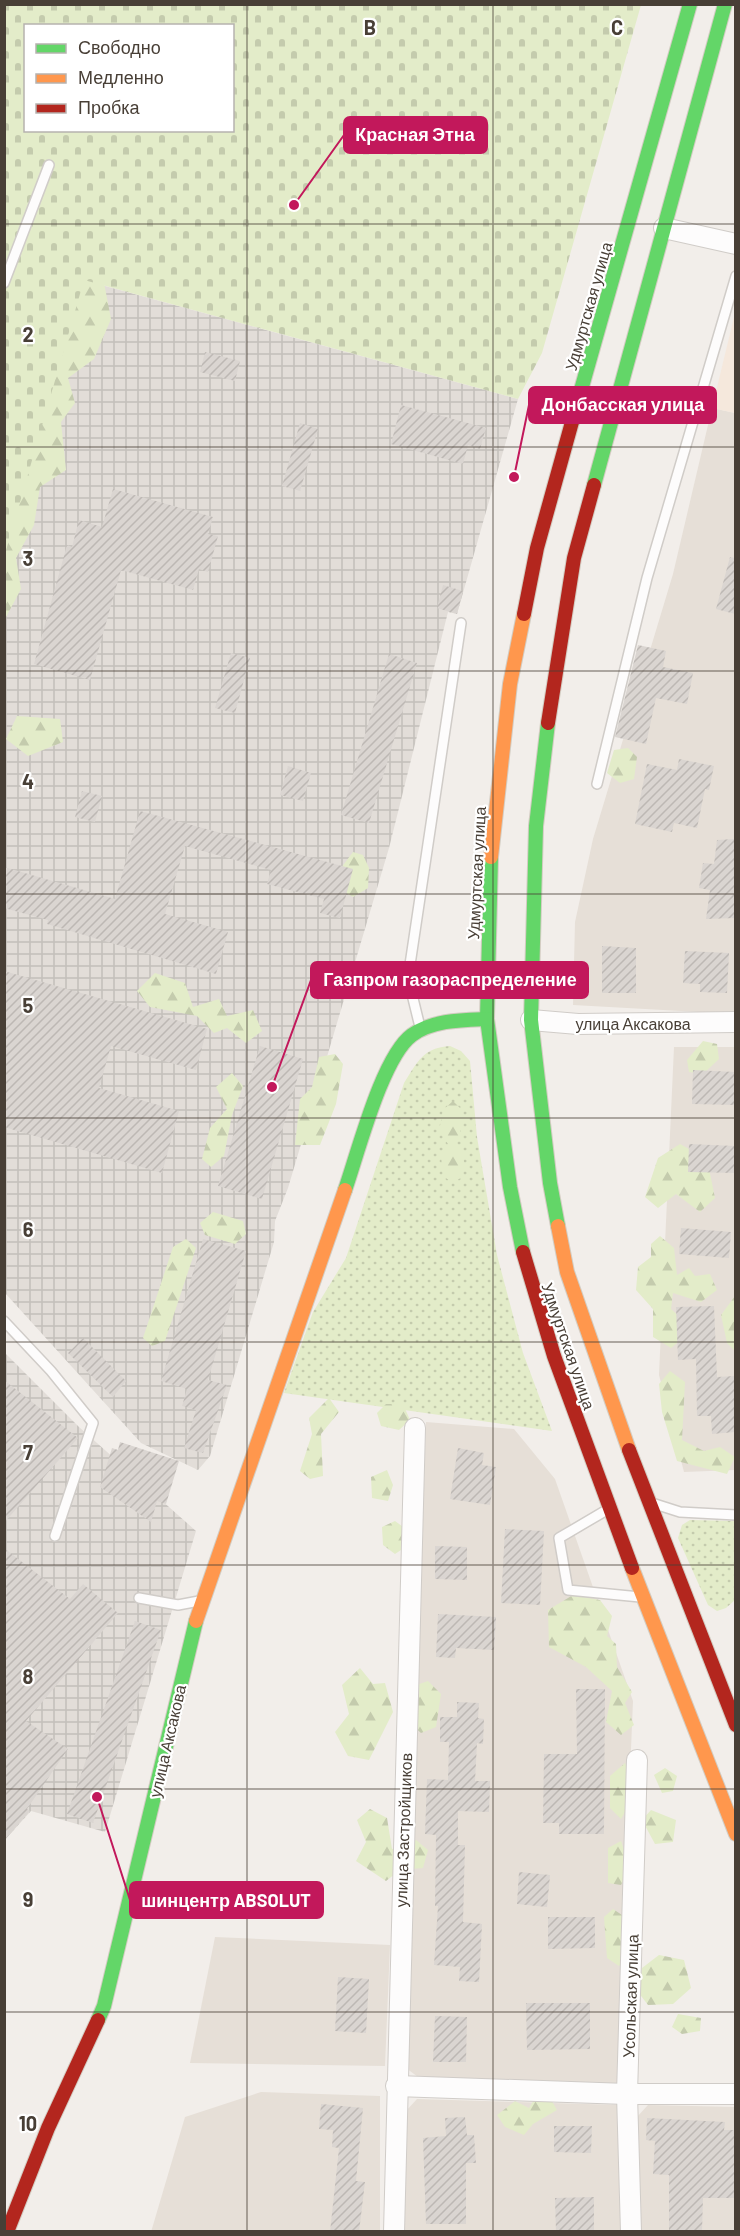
<svg xmlns="http://www.w3.org/2000/svg" width="740" height="2236" font-family="Barlow,sans-serif">
<style>
.residential{fill:#e6dfd7}
.commercial{fill:#f5e8dc}
.industrial{fill:url(#industrial-grid)}
.grass{fill:url(#grass-dots)}
.forest{fill:url(#forest-firs)}
.cemetery{fill:url(#cemetery-stones);fill-rule:evenodd}
.building{fill:url(#building-hatch)}
.lines{fill:none;stroke-linecap:round;stroke-linejoin:round}
.lane-casing{stroke:#d0ccc8;stroke-width:12}
.street-casing{stroke:#d0ccc8;stroke-width:22}
.fast-casing{stroke:#d3ccc2;stroke-width:16}
.slow-casing{stroke:#d3ccc2;stroke-width:16}
.jam-casing{stroke:#d3ccc2;stroke-width:16}
.lane{stroke:#fdfcfc;stroke-width:9}
.street{stroke:#fdfcfc;stroke-width:20}
.fast{stroke:#63d668;stroke-width:14}
.slow{stroke:#ff974d;stroke-width:14}
.jam{stroke:#b3261e;stroke-width:14}
.grid{fill:none;stroke:#483f36;stroke-width:1.5;stroke-opacity:0.55}
.labels{text-anchor:middle;dominant-baseline:central;stroke-width:4.5;stroke-linejoin:round;paint-order:stroke}
.street-label{font-size:16px;fill:#483f36;stroke:#fff}
.grid-label{font-size:20px;text-anchor:middle;font-weight:bold;fill:#483f36;stroke:#fff;stroke-width:4.5;stroke-linejoin:round;paint-order:stroke}
.leader{fill:none;stroke:#c2185b;stroke-width:2}
.callout-dot{fill:#c2185b;stroke:#fff;stroke-width:2}
.callout{fill:#c2185b;stroke:#c2185b;stroke-width:2}
.callout-label{font-size:18px;text-anchor:middle;font-weight:bold;fill:#fff}
</style>
<defs>
<pattern id="industrial-grid" width="8" height="8" patternUnits="userSpaceOnUse" patternTransform="scale(1.5)"><rect width="8" height="8" fill="#e2ddd8"/><path d="M0 4h8M4 0v8" fill="none" stroke="#c3bfba"/></pattern>
<pattern id="grass-dots" width="8" height="8" patternUnits="userSpaceOnUse" patternTransform="scale(1.5)"><rect width="8" height="8" fill="#e3ecc9"/><path d="M2 2h.1M6 6h.1" fill="none" stroke="#c4cbad" stroke-width="1.8" stroke-linecap="round"/></pattern>
<pattern id="forest-firs" width="22" height="20" patternUnits="userSpaceOnUse" patternTransform="scale(1.5)"><rect width="22" height="20" fill="#e3ecc9"/><path d="M5 1l3.5 6h-7zM16 11l3.5 6h-7z" fill="#c4cbad"/></pattern>
<pattern id="cemetery-stones" width="16" height="16" patternUnits="userSpaceOnUse" patternTransform="scale(1.5)"><rect width="16" height="16" fill="#e3ecc9"/><path d="M2 7V4a2 2 0 0 1 4 0v3zM10 15v-3a2 2 0 0 1 4 0v3z" fill="#c4cbad"/></pattern>
<pattern id="building-hatch" width="6" height="6" patternUnits="userSpaceOnUse" patternTransform="scale(1.5)"><rect width="6" height="6" fill="#dad5d1"/><path d="M-1 1l2-2M0 6l6-6M5 7l2-2" fill="none" stroke="#bdb8b4"/></pattern>
</defs>
<rect width="100%" height="100%" fill="#f2eeea"/>
<!-- residential -->
<g class="residential">
<polygon points="712,408 735,413 735,1014 573,1005 575,922 593,839 673,574"/>
<polygon points="674,1047 735,1047 735,1470 684,1472 659,1375"/>
<polygon points="426,1422 514,1429 555,1479 633,1701 617,2085 422,2080 406,2068"/>
<polygon points="215,1937 390,1945 385,2066 190,2063"/>
<polygon points="261,2092 380,2096 380,2231 151,2232 185,2117"/>
<polygon points="417,2099 621,2105 624,2231 404,2232 406,2111"/>
<polygon points="648,2105 735,2107 735,2231 639,2231 637,2117"/>
</g>
<!-- commercial -->
<polygon class="commercial" points="735,313 735,413 712,408"/>
<!-- industrial -->
<g class="industrial">
<polygon points="83,280 518,399 457,614 448,612 389,848 288,1188 275,1221 274,1242 210,1456 198,1470 141,1443 5,1293 5,554"/>
<polygon points="4,1352 79,1427 196,1531 105,1832 31,1811 11,1833 5,1828"/>
</g>
<!-- grass -->
<g class="grass">
<path d="M450,1046l11,5 9,10 7,76 20,118 26,98 29,78 -268,-38 29,-81 33,-54 58,-175c14,-22 19,-35 46,-37z"/>
<polygon points="690,1520 735,1521 735,1600 726,1608 717,1611 708,1605 678,1538 682,1525"/>
</g>
<!-- forest -->
<g class="forest">
<polygon points="97,246 111,319 94,359 68,378 75,403 61,422 66,470 40,487 34,525 16,558 21,589 5,619 5,363"/>
<polygon points="17,716 60,719 63,742 28,756 6,739"/>
<polygon points="628,748 637,757 634,779 620,783 607,773 614,750"/>
<polygon points="353,852 363,855 369,868 368,888 353,897 341,890 338,872"/>
<polygon points="155,973 185,983 193,1007 219,999 227,1016 253,1010 262,1031 246,1043 227,1028 214,1033 197,1016 150,1007 137,991"/>
<polygon points="703,1041 717,1044 719,1059 703,1074 689,1072 687,1060"/>
<polygon points="335,1054 343,1064 336,1104 320,1145 295,1145 300,1099 312,1087 319,1057"/>
<polygon points="232,1073 243,1086 232,1115 224,1156 211,1167 202,1159 210,1128 227,1109 216,1087"/>
<path d="M453,1101l9,9 -2,23 -6,12c11,10 12,18 8,32l-9,6 -10,-7 -2,-20 7,-12 -9,-13 4,-21z"/>
<polygon points="680,1144 707,1159 715,1198 700,1212 676,1194 658,1208 645,1197 658,1158"/>
<polygon points="213,1212 243,1221 246,1234 235,1244 205,1235 200,1223"/>
<polygon points="660,1236 674,1248 677,1275 689,1268 695,1276 710,1274 717,1290 701,1302 673,1293 671,1309 683,1320 683,1338 671,1348 653,1337 653,1309 636,1290 638,1267 651,1257 651,1244"/>
<polygon points="186,1239 196,1248 165,1341 152,1346 143,1338 173,1247"/>
<polygon points="735,1296 735,1351 727,1343 721,1315"/>
<polygon points="670,1371 685,1382 682,1440 704,1451 720,1447 735,1457 727,1474 677,1461 662,1412 659,1384"/>
<polygon points="329,1398 339,1412 321,1434 323,1476 310,1479 300,1471 312,1434 309,1418"/>
<polygon points="386,1404 403,1404 410,1420 399,1430 381,1426 377,1413"/>
<polygon points="387,1470 393,1485 388,1501 372,1498 371,1477"/>
<polygon points="395,1521 406,1529 407,1546 395,1554 383,1545 382,1527"/>
<polygon points="573,1595 600,1600 612,1616 607,1636 616,1644 617,1667 632,1692 625,1703 634,1725 621,1735 606,1722 612,1691 586,1667 549,1647 548,1610"/>
<polygon points="360,1668 373,1684 385,1683 393,1712 369,1760 348,1756 335,1732 349,1714 342,1685"/>
<polygon points="428,1681 441,1694 436,1727 421,1733 411,1724 414,1686"/>
<path d="M625,1763c9,25 9,34 -4,56l-11,-11v-32z"/>
<polygon points="665,1768 677,1776 673,1791 662,1793 654,1775"/>
<polygon points="370,1809 387,1818 392,1849 416,1840 428,1850 423,1868 400,1870 386,1881 356,1861 366,1842 357,1820"/>
<polygon points="651,1810 676,1820 673,1842 655,1844 642,1820"/>
<polygon points="621,1841 630,1868 621,1885 608,1883 608,1848"/>
<polygon points="613,1909 625,1917 627,1958 619,1966 607,1958 604,1917"/>
<polygon points="659,1955 684,1960 691,1988 673,2004 648,2005 638,1992 642,1968"/>
<polygon points="678,2014 701,2018 700,2031 682,2034 672,2027"/>
<polygon points="549,2096 557,2110 533,2124 524,2135 505,2127 497,2115 515,2101 529,2108 535,2098"/>
</g>
<!-- cemetery -->
<path class="cemetery" d="M5,5h636l-99,348 -24,46 -434,-119 -79,274zM26,26h206v104h-206z"/>
<!-- building -->
<g class="building">
<polygon points="205,352 240,361 235,381 200,372"/>
<polygon points="401,405 486,428 480,449 468,445 463,464 391,444"/>
<polygon points="300,423 318,429 300,491 282,486"/>
<polygon points="113,489 213,517 208,534 218,536 208,572 199,569 193,590 121,570 90,680 34,664 67,545 72,547 79,520 102,527"/>
<polygon points="730,557 735,558 735,614 716,609"/>
<polygon points="443,585 463,591 457,614 437,608"/>
<polygon points="638,645 666,651 663,667 693,673 687,704 656,698 646,744 615,737"/>
<polygon points="231,653 250,658 235,713 215,708"/>
<polygon points="389,654 417,663 369,823 341,815"/>
<polygon points="679,759 714,766 709,790 705,789 697,828 674,823 672,832 635,824 647,764 677,770"/>
<polygon points="288,766 311,773 303,801 280,795"/>
<polygon points="82,791 102,796 95,822 75,817"/>
<polygon points="140,811 353,869 340,918 320,913 324,899 267,884 271,870 185,846 165,914 228,932 216,974 47,924 48,920 4,908 4,867 115,899"/>
<polygon points="735,839 735,918 706,919 710,890 699,888 703,863 714,864 717,840"/>
<polygon points="602,946 636,948 636,993 602,993"/>
<polygon points="685,951 729,953 727,993 700,992 700,984 683,983"/>
<polygon points="4,971 207,1029 196,1070 111,1046 99,1088 179,1111 162,1173 4,1127"/>
<polygon points="260,1046 303,1059 262,1199 218,1186"/>
<polygon points="693,1070 735,1072 735,1105 692,1104"/>
<polygon points="689,1144 735,1146 735,1173 688,1172"/>
<polygon points="681,1228 731,1232 729,1258 679,1254"/>
<polygon points="203,1239 246,1251 208,1380 227,1385 203,1453 184,1448 196,1410 182,1406 187,1389 161,1381"/>
<polygon points="714,1306 717,1377 735,1376 735,1432 712,1434 711,1416 697,1416 696,1359 678,1360 676,1307"/>
<polygon points="83,1338 126,1381 113,1397 68,1353"/>
<polygon points="4,1380 78,1438 4,1523"/>
<polygon points="120,1442 179,1461 166,1504 157,1501 151,1522 100,1487 112,1448 118,1450"/>
<polygon points="458,1448 484,1453 482,1465 496,1467 490,1505 450,1499"/>
<polygon points="505,1529 544,1531 540,1605 501,1603"/>
<polygon points="435,1546 467,1547 467,1580 435,1579"/>
<polygon points="4,1548 70,1599 83,1584 118,1613 26,1721 68,1749 27,1809 30,1811 4,1841"/>
<polygon points="438,1614 496,1617 494,1650 456,1648 455,1658 436,1657"/>
<polygon points="135,1621 161,1630 93,1823 67,1814"/>
<polygon points="576,1689 605,1689 604,1834 559,1834 559,1823 543,1823 544,1754 577,1754"/>
<polygon points="457,1702 479,1703 478,1718 484,1719 483,1744 477,1743 475,1781 490,1781 489,1812 458,1811 458,1845 465,1845 463,1922 482,1924 479,1982 459,1981 460,1967 434,1965 438,1906 435,1906 436,1835 425,1834 427,1779 448,1780 449,1742 440,1742 440,1717 457,1717"/>
<polygon points="519,1872 550,1875 547,1907 517,1904"/>
<polygon points="548,1917 595,1917 595,1948 548,1949"/>
<polygon points="338,1977 369,1979 366,2033 335,2031"/>
<polygon points="526,2003 590,2003 590,2049 527,2050"/>
<polygon points="435,2016 467,2017 466,2062 433,2062"/>
<polygon points="321,2104 363,2108 356,2181 365,2182 359,2232 330,2232 339,2148 332,2147 333,2130 319,2129"/>
<polygon points="465,2117 467,2135 474,2135 476,2163 466,2163 466,2224 426,2224 423,2138 446,2136 445,2118"/>
<polygon points="647,2118 725,2122 724,2130 735,2130 735,2198 703,2198 702,2232 669,2232 669,2175 653,2174 655,2141 646,2140"/>
<polygon points="554,2126 592,2126 591,2153 554,2152"/>
<polygon points="594,2197 594,2232 556,2232 555,2198"/>
</g>
<g class="lines">
<!-- lane casing -->
<g class="lane-casing">
<g id="lane">
<polyline points="4,283 49,165"/>
<polyline points="597,784 647,578 736,276"/>
<polyline points="420,1027 408,978 461,623"/>
<polyline points="4,1321 51,1371 93,1423 55,1536"/>
<polyline points="655,1504 680,1512 736,1515"/>
<polyline points="605,1511 559,1538 568,1590 640,1597"/>
<polyline points="139,1598 178,1605 199,1601"/>
</g>
</g>
<!-- street casing -->
<g class="street-casing">
<g id="street">
<polyline points="664,228 736,244"/>
<polyline points="531,1020 578,1024 736,1022"/>
<polyline points="396,2086 627,2094 736,2094"/>
<polyline points="394,2232 415,1428"/>
<polyline points="631,2232 627,2094 637,1760"/>
</g>
</g>
<!-- fast casing -->
<g class="fast-casing">
<g id="fast">
<polyline points="572,422 690,4"/>
<polyline points="594,485 725,4"/>
<polyline points="548,723 536,826 531,1020 550,1183 558,1226"/>
<polyline points="491,857 487,1019 510,1187 523,1252"/>
<path d="M345,1190c13,-37 37,-133 67,-155 21,-15 50,-15 75,-16"/>
<polyline points="98,2020 104,2006 196,1621"/>
</g>
</g>
<!-- slow casing -->
<g class="slow-casing">
<g id="slow">
<polyline points="491,857 510,684 524,614"/>
<polyline points="558,1226 567,1272 629,1450"/>
<polyline points="632,1568 736,1834"/>
<polyline points="196,1621 345,1190"/>
</g>
</g>
<!-- jam casing -->
<g class="jam-casing">
<g id="jam">
<polyline points="524,614 537,548 572,422"/>
<polyline points="548,723 574,558 594,485"/>
<polyline points="523,1252 554,1356 632,1568"/>
<polyline points="629,1450 736,1725"/>
<polyline points="7,2232 48,2128 98,2020"/>
</g>
</g>
<!-- lane -->
<use href="#lane" class="lane"/>
<!-- street -->
<use href="#street" class="street"/>
<!-- fast -->
<use href="#fast" class="fast"/>
<!-- slow -->
<use href="#slow" class="slow"/>
<!-- jam -->
<use href="#jam" class="jam"/>
</g>
<!-- grid -->
<path class="grid" d="M247,4v2228M493,4v2228M4,224h732M4,447h732M4,671h732M4,894h732M4,1118h732M4,1342h732M4,1565h732M4,1789h732M4,2012h732"/>
<g class="labels">
<!-- street labels -->
<g class="street-label">
<text transform="translate(588 306) rotate(-74)">Удмуртская улица</text>
<text transform="translate(476 873) rotate(-87)">Удмуртская улица</text>
<text x="633" y="1023">улица Аксакова</text>
<text transform="translate(569 1346) rotate(71)">Удмуртская улица</text>
<text transform="translate(167 1741) rotate(-77)">улица Аксакова</text>
<text transform="translate(403 1830) rotate(-88)">улица Застройщиков</text>
<text transform="translate(630 1996) rotate(-88)">Усольская улица</text>
</g>
</g>
<g class="grid-label">
<text x="370" y="35">B</text>
<text x="617" y="35">C</text>
<text x="28" y="342">2</text>
<text x="28" y="566">3</text>
<text x="28" y="789">4</text>
<text x="28" y="1013">5</text>
<text x="28" y="1237">6</text>
<text x="28" y="1460">7</text>
<text x="28" y="1684">8</text>
<text x="28" y="1907">9</text>
<text x="28" y="2131">10</text>
</g>
<!-- callouts -->
<path class="leader" d="M294 205L344 135M514 477L529 405M272 1087L311 980M97 1797L130 1900"/>
<g class="callout-dot">
<circle cx="294" cy="205" r="6"/>
<circle cx="514" cy="477" r="6"/>
<circle cx="272" cy="1087" r="6"/>
<circle cx="97" cy="1797" r="6"/>
</g>
<g class="callout">
<rect x="344" y="117" width="143" height="36" rx="6"/>
<rect x="529" y="387" width="187" height="36" rx="6"/>
<rect x="311" y="962" width="277" height="36" rx="6"/>
<rect x="130" y="1882" width="193" height="36" rx="6"/>
</g>
<g class="callout-label">
<text x="415" y="141">Красная Этна</text>
<text x="623" y="411">Донбасская улица</text>
<text x="450" y="986">Газпром газораспределение</text>
<text x="226" y="1907">шинцентр ABSOLUT</text>
</g>
<!-- border -->
<rect width="740" height="2236" fill="none" stroke="#483f36" stroke-width="12"/>
<!-- legend -->
<rect x="24" y="24" width="210" height="108" fill="#ffffff" stroke="#b6b2af" stroke-width="1.5"/>
<rect x="36" y="44" width="30" height="9" fill="#63d668" stroke="#b6b2af" stroke-width="1.5"/>
<text x="78" y="54" font-size="18" fill="#483f36">Свободно</text>
<rect x="36" y="74" width="30" height="9" fill="#ff974d" stroke="#b6b2af" stroke-width="1.5"/>
<text x="78" y="84" font-size="18" fill="#483f36">Медленно</text>
<rect x="36" y="104" width="30" height="9" fill="#b3261e" stroke="#b6b2af" stroke-width="1.5"/>
<text x="78" y="114" font-size="18" fill="#483f36">Пробка</text>
</svg>
